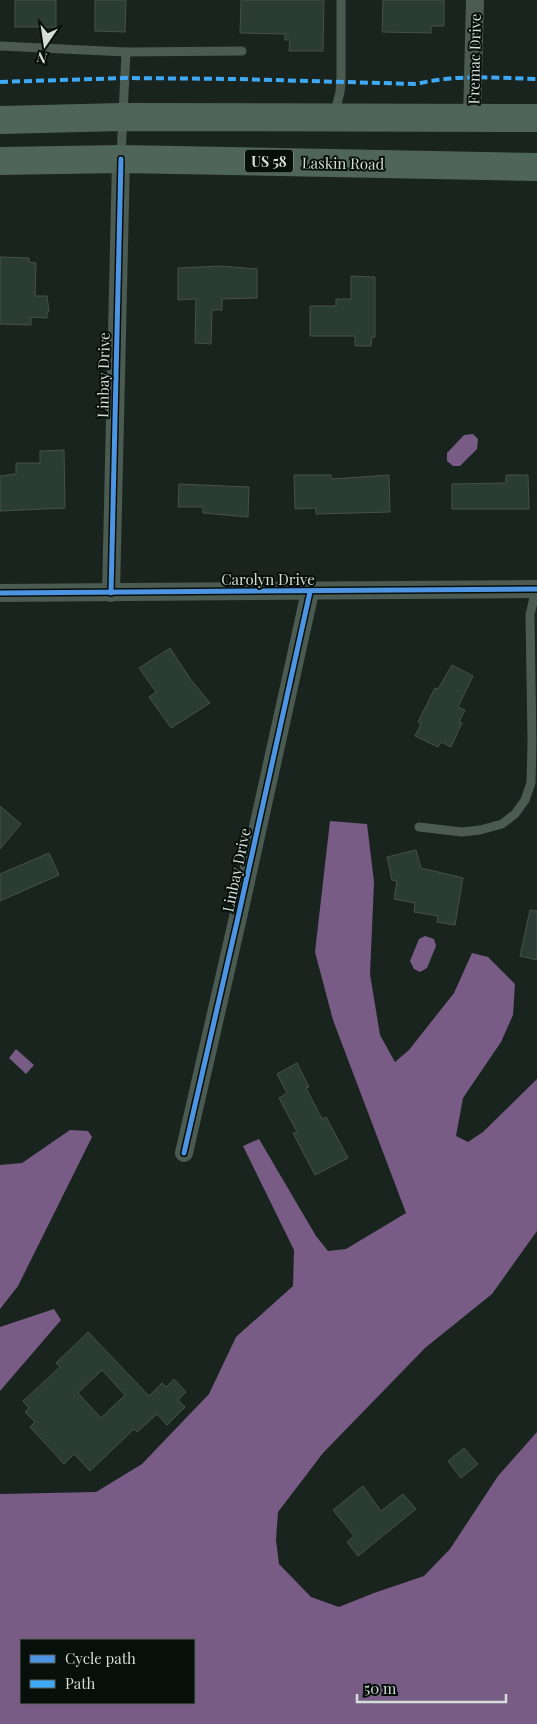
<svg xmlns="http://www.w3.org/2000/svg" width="537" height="1724" font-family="'Playfair Display',serif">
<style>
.water{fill:#785c85;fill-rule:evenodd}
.building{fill:#2a3c33;stroke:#47504b;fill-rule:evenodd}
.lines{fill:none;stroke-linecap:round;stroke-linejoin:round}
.lane{stroke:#4b5b52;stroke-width:9}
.street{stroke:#4b5b52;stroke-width:18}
.primary{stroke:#50655a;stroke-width:28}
.quiet{stroke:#3fa9f5;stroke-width:4;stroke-dasharray:8 4;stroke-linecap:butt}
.cycleway-casing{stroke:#070f0a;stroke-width:8}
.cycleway{stroke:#4d94e3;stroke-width:5}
.labels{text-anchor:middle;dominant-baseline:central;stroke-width:4;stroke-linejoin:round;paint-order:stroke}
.shield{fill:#070f0a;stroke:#95a09a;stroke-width:1}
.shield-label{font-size:14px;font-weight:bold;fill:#d2ded7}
.street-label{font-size:15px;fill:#d2ded7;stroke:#070f0a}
</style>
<rect width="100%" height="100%" fill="#19241e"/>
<!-- water -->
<g class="water">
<polygon points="473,434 478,439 477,449 460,466 453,466 447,461 447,453 464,435"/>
<path d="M330,821l37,3 7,58 -4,92 10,61 15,27 14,-12 45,-57 18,-40 16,4 27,27 -2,31 -12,27 -38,56 -7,38 12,6 15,-10 54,-53v152l-45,63 -67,54 -102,105 -45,59 -2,28 3,24 32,33 28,10 35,-14 50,-17 26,-27 48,-73 39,-44v292h-537v-230l96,-2 46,-28 67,-70 27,-57 57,-51 1,-36 -51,-104 16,-7 57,97 12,15 18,-2 60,-36 -73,-193 -18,-68zM21,1640h173v63h-173z"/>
<polygon points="425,936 434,939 436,946 427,968 420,972 414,969 410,961 419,939"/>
<polygon points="16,1049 34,1065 26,1074 9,1058"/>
<polygon points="70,1130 88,1131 92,1137 18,1286 0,1309 0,1165 22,1163"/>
<polygon points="54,1309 61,1320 0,1391 0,1327"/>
</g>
<!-- building -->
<g class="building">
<rect x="15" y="0" width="41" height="27"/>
<polygon points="95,0 126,0 125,32 95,31"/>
<polygon points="241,0 324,0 323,51 289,51 290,40 285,40 285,34 240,33"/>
<polygon points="383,0 444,0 444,26 431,26 431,33 382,32"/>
<polygon points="0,257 29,258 29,262 36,263 35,296 47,296 49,312 47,312 47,318 31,317 31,325 0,324"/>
<polygon points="221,266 257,269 257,298 222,299 222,310 212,310 211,344 195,343 196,299 178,300 178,268"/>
<polygon points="351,276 375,277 375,337 372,337 371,346 355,346 355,336 310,336 310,306 336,306 336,299 351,299"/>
<polygon points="64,450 65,508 0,511 0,476 16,474 16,463 40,463 40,451"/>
<polygon points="294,475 331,475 331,479 389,475 390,512 316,514 316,508 295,509"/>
<polygon points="506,475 528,475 529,509 452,509 452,484 506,483"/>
<polygon points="179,484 249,487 248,517 203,513 203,507 178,507"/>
<polygon points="170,648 191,680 210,703 171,728 149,697 156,692 139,668"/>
<polygon points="452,665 473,676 458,707 465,710 459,722 462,723 451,747 441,742 438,747 415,736 421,724 418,722 435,688 438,689"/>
<polygon points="0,806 21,824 0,849"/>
<polygon points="416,850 421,868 463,878 455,925 437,922 438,916 414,912 415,903 394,899 397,881 392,880 387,857"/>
<polygon points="49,853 59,875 0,901 0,874"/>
<polygon points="530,910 537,911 537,960 520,956"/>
<polygon points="297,1063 309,1087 306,1088 322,1119 326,1117 348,1158 315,1175 293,1133 297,1132 279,1098 287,1093 277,1074"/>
<path d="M88,1332l61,64 13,-13 4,4 8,-8 12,13 -8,8 7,7 -18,18 -10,-11 -20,18 -3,-3 -44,42 -16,-17 -10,10 -34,-37 5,-5 -10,-10 4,-4 -6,-7 37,-34 -4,-4zM102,1370l23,25 -24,23 -23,-25z"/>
<polygon points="464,1448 478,1464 461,1478 448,1461"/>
<polygon points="363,1486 381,1511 403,1494 416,1509 358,1556 347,1542 354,1536 333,1510"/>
</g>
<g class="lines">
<!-- lane -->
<g class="lane">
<polyline points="0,46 126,52 242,51"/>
<polyline points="334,115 340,92 341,82 341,0"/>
<polyline points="121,156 126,52"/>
<polyline points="419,827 462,832 480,830 502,824 515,814 525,800 531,783 532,742 530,615 536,589"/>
</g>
<!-- street -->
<g class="street">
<polyline points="472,118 475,0"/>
<polyline points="0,593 537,589"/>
<polyline points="111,593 121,159"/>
<polyline points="184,1153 239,913 310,592"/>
</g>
<!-- primary -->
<g class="primary">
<polyline points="0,120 122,117 537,118"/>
<polyline points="0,161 121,159 537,167"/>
</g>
<!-- quiet -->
<path class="quiet" d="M0,82l126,-4 110,1 181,5c39,-10 80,-6 120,-5"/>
<!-- cycleway casing -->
<g class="cycleway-casing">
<g id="cycleway">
<polyline points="0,593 537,589"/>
<polyline points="111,593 121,159"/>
<polyline points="184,1153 239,913 310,592"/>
</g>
</g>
<!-- cycleway -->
<use href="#cycleway" class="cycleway"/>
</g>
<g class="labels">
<!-- shield labels -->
<rect class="shield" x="245" y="149.5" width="48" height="23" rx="4"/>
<g class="shield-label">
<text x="269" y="161">US 58</text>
</g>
<!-- street labels -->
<g class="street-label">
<text transform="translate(474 59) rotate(-89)">Fremac Drive</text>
<text transform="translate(343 163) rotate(1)">Laskin Road</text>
<text transform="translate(103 375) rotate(-89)">Linbay Drive</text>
<text x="268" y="579">Carolyn Drive</text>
<text transform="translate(236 870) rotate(-78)">Linbay Drive</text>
</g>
</g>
<!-- legend -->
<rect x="20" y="1639" width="175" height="65" fill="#070f0a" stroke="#58625c"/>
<rect x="30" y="1655" width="25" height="8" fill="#4d94e3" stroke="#58625c"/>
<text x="65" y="1664" font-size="15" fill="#d2ded7">Cycle path</text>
<rect x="30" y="1680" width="25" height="8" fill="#3fa9f5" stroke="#58625c"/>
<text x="65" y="1689" font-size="15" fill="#d2ded7">Path</text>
<!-- north arrow -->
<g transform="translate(45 45) rotate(193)" stroke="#070f0a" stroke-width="4" paint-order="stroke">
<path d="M0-4L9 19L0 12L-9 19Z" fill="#d2ded7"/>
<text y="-8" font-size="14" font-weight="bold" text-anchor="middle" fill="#d2ded7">N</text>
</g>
<!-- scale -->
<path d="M357 1694v8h149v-8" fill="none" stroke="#d2ded7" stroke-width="2.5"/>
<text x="364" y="1694" font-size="15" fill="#d2ded7" stroke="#070f0a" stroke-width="4" paint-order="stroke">50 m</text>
</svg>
